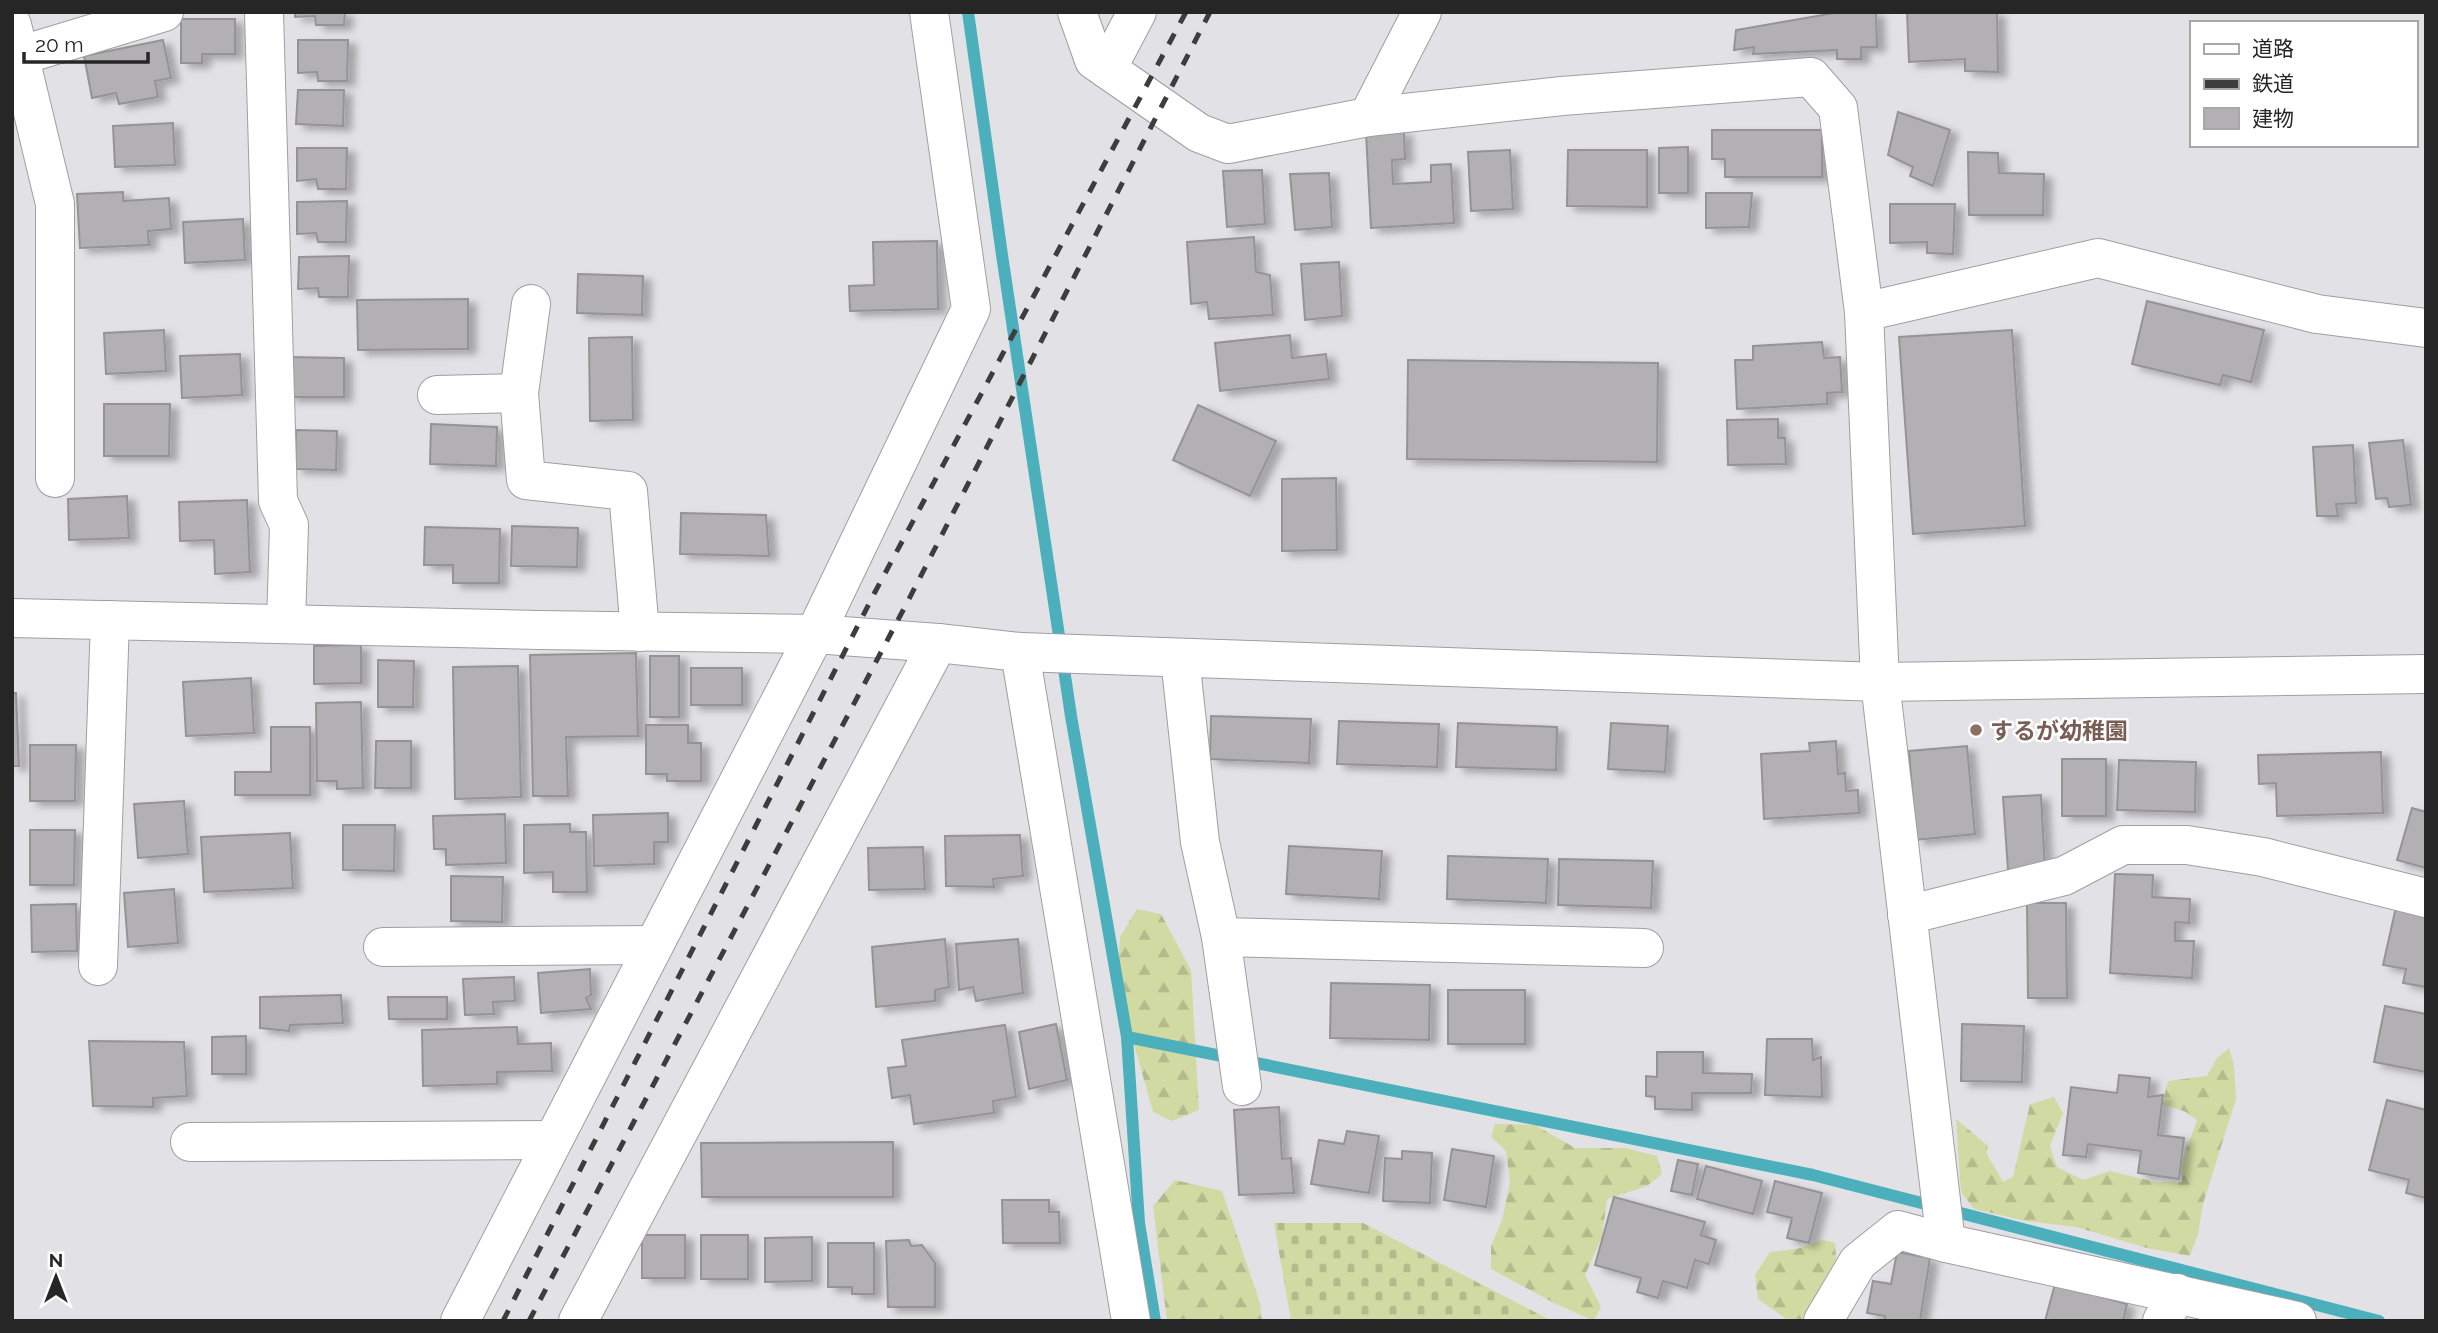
<svg xmlns="http://www.w3.org/2000/svg" width="2438" height="1333" font-family="Raleway,'Noto Sans JP',sans-serif">
<style>
.forest{fill:url(#forest-firs)}
.cemetery{fill:url(#cemetery-stones)}
.lines{fill:none;stroke-linecap:round;stroke-linejoin:round}
.stream{stroke:#4bafbc;stroke-width:12}
.building{fill:#b2b0b3;stroke:#959396;stroke-width:2;filter:url(#shadow)}
.street-casing{stroke:#9f9fa3;stroke-width:40}
.secondary-casing{stroke:#9f9fa3;stroke-width:40}
.street{stroke:#fff;stroke-width:38}
.secondary{stroke:#fff;stroke-width:38}
.rail{stroke:#3d3d3e;stroke-width:5;stroke-dasharray:12 12;stroke-linecap:butt}
.education-dot{fill:#8d6e63;stroke:#fff;stroke-width:2.5}
.labels{text-anchor:middle;dominant-baseline:central;stroke-width:5;stroke-linejoin:round;paint-order:stroke}
.education-label{font-size:23px;font-weight:bold;fill:#785e54;stroke:#fff;text-anchor:start}
</style>
<defs>
<pattern id="forest-firs" width="22" height="20" patternUnits="userSpaceOnUse" patternTransform="scale(1.75)"><rect width="22" height="20" fill="#d1daa3"/><path d="M5 1l3.5 6h-7zM16 11l3.5 6h-7z" fill="#b3bb8c"/></pattern>
<pattern id="cemetery-stones" width="16" height="16" patternUnits="userSpaceOnUse" patternTransform="scale(1.75)"><rect width="16" height="16" fill="#d1daa3"/><path d="M2 7V4a2 2 0 0 1 4 0v3zM10 15v-3a2 2 0 0 1 4 0v3z" fill="#b3bb8c"/></pattern>
<filter id="shadow"><feDropShadow dx="8" dy="4.5" stdDeviation="3.5" flood-color="#0004"/></filter>
</defs>
<rect width="100%" height="100%" fill="#e2e2e6"/>
<!-- forest -->
<g class="forest">
<polygon points="1137,909 1161,914 1191,970 1199,1110 1172,1121 1153,1112 1117,984 1120,937"/>
<polygon points="2229,1048 2234,1065 2236,1099 2203,1204 2198,1234 2190,1256 2147,1248 2076,1227 2026,1221 1974,1209 1961,1192 1956,1119 1988,1146 1986,1153 2003,1182 2013,1177 2030,1104 2054,1097 2063,1113 2050,1146 2057,1167 2083,1180 2110,1171 2155,1182 2182,1182 2181,1164 2197,1120 2186,1112 2162,1104 2168,1081 2207,1076 2217,1058"/>
<polygon points="1495,1124 1535,1125 1575,1148 1625,1148 1657,1156 1662,1174 1647,1186 1607,1199 1602,1237 1585,1275 1601,1307 1594,1321 1554,1303 1491,1269 1491,1246 1502,1220 1510,1182 1506,1151 1491,1137"/>
<polygon points="1175,1180 1222,1191 1260,1303 1262,1321 1167,1321 1153,1206"/>
<polygon points="1823,1240 1835,1243 1836,1259 1801,1321 1789,1321 1758,1299 1755,1275 1770,1252 1797,1249"/>
</g>
<!-- cemetery -->
<polygon class="cemetery" points="1274,1223 1363,1223 1552,1321 1291,1321"/>
<g class="lines">
<!-- stream -->
<g class="stream">
<polyline points="968,12 1002,255 1071,716 1127,1037 1139,1223 1155,1321"/>
<polyline points="1127,1037 1813,1175 2379,1321"/>
</g>
</g>
<!-- building -->
<g class="building">
<polygon points="295,12 345,12 344,25 316,25 315,16 295,17"/>
<polygon points="1840,12 1876,12 1877,47 1861,47 1861,59 1837,59 1837,50 1753,54 1754,47 1734,50 1736,30"/>
<polygon points="1907,12 1997,12 1998,72 1965,71 1965,59 1909,62"/>
<polygon points="181,19 235,19 235,54 202,54 202,63 181,63"/>
<polygon points="163,40 171,78 155,81 158,97 119,104 116,93 92,98 84,56"/>
<polygon points="298,40 348,40 347,81 318,81 317,72 298,73"/>
<polygon points="298,90 344,90 343,126 296,124"/>
<polygon points="1898,112 1950,130 1933,186 1910,176 1913,167 1888,155"/>
<polygon points="173,123 175,165 115,167 113,126"/>
<polygon points="1712,130 1822,130 1822,177 1725,177 1725,159 1712,159"/>
<polygon points="1404,131 1405,159 1392,160 1393,184 1431,182 1431,165 1451,164 1454,223 1371,228 1366,133"/>
<polygon points="1688,147 1688,193 1659,193 1659,148"/>
<polygon points="297,148 347,148 346,189 318,189 316,179 297,181"/>
<polygon points="1510,150 1513,209 1471,211 1468,152"/>
<polygon points="1568,150 1647,150 1647,207 1567,206"/>
<polygon points="1968,152 1998,153 1999,173 2044,174 2043,215 1969,215"/>
<polygon points="1262,170 1265,224 1227,227 1223,171"/>
<polygon points="1329,173 1332,227 1295,230 1290,174"/>
<polygon points="123,192 123,201 169,198 171,229 148,231 149,245 80,248 77,194"/>
<polygon points="1706,193 1752,193 1749,227 1706,228"/>
<polygon points="347,201 346,242 318,242 316,233 297,234 297,202"/>
<polygon points="1890,204 1955,204 1953,254 1927,253 1927,242 1890,243"/>
<polygon points="243,219 245,260 185,263 183,222"/>
<polygon points="1254,237 1256,272 1270,275 1273,315 1209,319 1207,302 1191,304 1187,242"/>
<polygon points="937,241 938,309 850,311 849,286 874,285 873,242"/>
<polygon points="349,256 348,297 319,297 318,288 298,289 299,257"/>
<polygon points="1339,262 1342,316 1305,320 1301,264"/>
<polygon points="578,274 643,276 642,315 577,313"/>
<polygon points="468,299 468,349 358,350 357,300"/>
<polygon points="2147,301 2264,330 2251,382 2223,375 2220,385 2132,364"/>
<polygon points="164,330 166,371 106,374 104,333"/>
<polygon points="2012,330 2025,526 1913,534 1899,337"/>
<polygon points="1290,335 1292,358 1326,354 1329,379 1220,391 1215,343"/>
<polygon points="632,337 633,420 590,421 589,338"/>
<polygon points="1822,342 1824,358 1840,357 1842,392 1827,393 1827,404 1737,409 1735,360 1753,360 1753,346"/>
<polygon points="240,354 242,395 182,398 180,356"/>
<polygon points="288,357 344,358 344,397 288,397"/>
<polygon points="1408,360 1658,363 1657,462 1407,459"/>
<polygon points="104,404 170,404 169,456 104,456"/>
<polygon points="1198,405 1276,441 1250,496 1173,460"/>
<polygon points="1778,419 1778,438 1785,438 1786,464 1728,465 1727,420"/>
<polygon points="431,424 497,427 496,466 430,464"/>
<polygon points="296,430 337,431 336,470 295,469"/>
<polygon points="2403,440 2411,505 2389,507 2387,498 2376,499 2369,443"/>
<polygon points="2353,445 2356,503 2336,504 2338,516 2317,516 2313,447"/>
<polygon points="1336,478 1337,550 1282,551 1282,479"/>
<polygon points="127,496 129,538 69,540 68,499"/>
<polygon points="247,500 250,572 215,574 214,540 180,541 179,502"/>
<polygon points="681,513 766,515 769,556 680,554"/>
<polygon points="512,526 578,528 577,567 511,566"/>
<polygon points="425,527 500,529 499,583 453,583 453,565 424,565"/>
<polygon points="361,645 361,683 314,684 314,646"/>
<polygon points="636,653 638,736 566,737 568,796 533,796 530,655"/>
<rect x="650" y="656" width="29" height="61"/>
<polygon points="378,660 414,661 413,707 378,707"/>
<polygon points="518,666 521,797 455,799 453,667"/>
<rect x="691" y="668" width="51" height="37"/>
<polygon points="251,678 254,733 186,736 183,682"/>
<polygon points="12,693 16,693 19,766 12,766"/>
<polygon points="361,702 363,788 337,789 337,781 317,781 316,703"/>
<polygon points="1211,716 1311,719 1309,763 1210,759"/>
<polygon points="1339,721 1439,724 1437,767 1337,764"/>
<polygon points="1458,723 1557,727 1556,770 1456,767"/>
<polygon points="1611,723 1668,726 1665,772 1608,769"/>
<polygon points="646,725 688,725 688,743 701,743 701,781 667,781 667,774 646,774"/>
<polygon points="271,727 310,727 310,795 235,795 235,772 271,772"/>
<polygon points="376,741 411,741 411,788 375,788"/>
<polygon points="1836,741 1838,774 1845,773 1846,791 1858,790 1859,813 1764,819 1761,754 1810,751 1809,743"/>
<polygon points="30,745 76,745 75,801 30,801"/>
<polygon points="1967,746 1975,834 1916,840 1909,751"/>
<polygon points="2381,752 2383,813 2277,816 2276,783 2259,784 2258,755"/>
<rect x="2062" y="759" width="44" height="57"/>
<polygon points="2119,760 2196,762 2195,812 2117,810"/>
<polygon points="2041,795 2045,868 2008,870 2003,797"/>
<polygon points="184,801 188,854 138,858 134,804"/>
<polygon points="2412,808 2426,812 2426,868 2397,860"/>
<polygon points="668,813 668,842 654,842 654,864 594,866 593,815"/>
<polygon points="505,814 506,863 446,865 446,849 434,849 433,816"/>
<polygon points="570,824 570,832 586,832 587,892 553,892 553,872 524,873 524,825"/>
<polygon points="343,825 395,825 394,871 343,870"/>
<polygon points="30,830 75,830 74,885 30,885"/>
<polygon points="290,833 293,888 204,892 201,837"/>
<polygon points="1020,835 1023,876 993,879 994,887 946,886 945,836"/>
<polygon points="1289,846 1382,851 1379,899 1286,894"/>
<polygon points="923,847 925,889 869,890 868,848"/>
<polygon points="1448,856 1548,859 1546,903 1447,899"/>
<polygon points="1559,859 1653,861 1651,908 1558,905"/>
<polygon points="2115,874 2153,875 2152,897 2190,899 2189,923 2175,922 2175,941 2194,941 2192,978 2110,973"/>
<polygon points="451,876 503,877 502,922 451,921"/>
<polygon points="174,889 178,943 128,947 124,893"/>
<polygon points="2027,903 2066,903 2067,998 2028,998"/>
<polygon points="76,904 77,951 32,952 31,905"/>
<polygon points="2396,907 2426,914 2426,987 2403,983 2406,969 2383,965"/>
<polygon points="945,939 949,987 935,990 935,1001 876,1007 872,947"/>
<polygon points="1018,939 1023,993 976,1001 973,987 959,990 956,944"/>
<polygon points="590,969 591,995 586,998 591,1009 541,1013 538,973"/>
<polygon points="514,977 515,1001 493,1002 494,1014 465,1015 463,979"/>
<polygon points="1331,983 1430,985 1429,1040 1330,1038"/>
<rect x="1448" y="990" width="77" height="54"/>
<polygon points="341,995 343,1023 290,1025 289,1031 260,1028 260,997"/>
<polygon points="388,997 447,997 447,1019 389,1019"/>
<polygon points="2385,1006 2426,1014 2426,1072 2374,1062"/>
<polygon points="1056,1024 1067,1080 1029,1089 1019,1032"/>
<polygon points="1962,1024 2024,1026 2022,1082 1961,1081"/>
<polygon points="1005,1025 1016,1097 993,1101 994,1113 914,1124 910,1095 892,1098 888,1068 906,1066 902,1040"/>
<polygon points="517,1027 518,1044 551,1043 552,1071 497,1072 497,1084 423,1086 422,1030"/>
<polygon points="246,1036 246,1074 212,1074 212,1037"/>
<polygon points="1767,1039 1812,1039 1813,1060 1821,1057 1822,1097 1765,1095"/>
<polygon points="89,1041 184,1042 187,1096 153,1098 153,1107 93,1106"/>
<polygon points="1657,1052 1703,1052 1703,1073 1752,1074 1751,1093 1692,1093 1692,1110 1655,1109 1655,1097 1646,1096 1646,1076 1657,1077"/>
<polygon points="2119,1075 2150,1078 2148,1097 2163,1095 2158,1135 2184,1138 2179,1179 2138,1173 2141,1151 2088,1144 2086,1157 2063,1155 2071,1087 2117,1093"/>
<polygon points="2387,1100 2426,1110 2426,1198 2406,1193 2409,1180 2369,1170"/>
<polygon points="1279,1107 1282,1159 1291,1158 1294,1193 1239,1195 1234,1110"/>
<polygon points="1347,1131 1379,1136 1369,1193 1311,1184 1319,1140 1344,1144"/>
<polygon points="893,1142 893,1197 702,1197 701,1143"/>
<polygon points="1452,1149 1494,1156 1486,1207 1444,1200"/>
<polygon points="1402,1151 1432,1153 1430,1203 1383,1201 1385,1158 1402,1159"/>
<polygon points="1678,1160 1698,1164 1692,1195 1671,1191"/>
<polygon points="1706,1166 1762,1181 1753,1214 1697,1199"/>
<polygon points="1775,1181 1822,1193 1809,1243 1787,1238 1792,1218 1767,1212"/>
<polygon points="1614,1197 1705,1222 1701,1235 1716,1240 1709,1264 1695,1260 1687,1288 1663,1281 1658,1298 1637,1292 1641,1278 1595,1265"/>
<polygon points="1002,1200 1049,1200 1049,1212 1059,1212 1060,1243 1003,1243"/>
<rect x="642" y="1235" width="43" height="43"/>
<rect x="701" y="1235" width="47" height="44"/>
<polygon points="812,1237 812,1281 765,1282 765,1238"/>
<polygon points="909,1240 911,1246 922,1245 935,1263 935,1307 888,1307 886,1241"/>
<polygon points="828,1243 874,1243 874,1294 852,1294 852,1287 828,1287"/>
<polygon points="1897,1252 1930,1258 1920,1321 1884,1321 1885,1316 1867,1313 1873,1281 1891,1284"/>
<polygon points="2055,1284 2127,1304 2123,1321 2045,1321"/>
</g>
<g class="lines">
<!-- street casing -->
<g class="street-casing">
<g id="street">
<polyline points="264,12 278,501 289,525 286,624"/>
<polyline points="1077,12 1094,60 1199,133 1228,144 1368,117 1562,96 1811,77 1838,108 1864,312 1880,682 1946,1243"/>
<polyline points="12,25 55,204 55,478"/>
<polyline points="12,58 164,12"/>
<polyline points="1107,69 1137,12"/>
<polyline points="1368,117 1422,12"/>
<polyline points="1864,312 2098,258 2317,314 2426,328"/>
<polyline points="519,393 531,304"/>
<polyline points="437,395 519,393 526,480 628,491 640,632"/>
<polyline points="1020,652 1131,1321"/>
<polyline points="1180,658 1200,842 1221,937 1242,1086"/>
<polyline points="1907,915 2064,876 2123,845 2187,845 2263,857 2426,898"/>
<polyline points="1221,937 1644,948"/>
<polyline points="383,947 654,945"/>
<polyline points="98,966 110,620"/>
<polyline points="190,1142 553,1140"/>
<polyline points="460,1321 815,634 971,309 929,12"/>
<polyline points="578,1321 938,643"/>
<polyline points="1823,1321 1858,1262 1898,1230 1946,1243 2297,1321"/>
<polyline points="2162,1321 2177,1293"/>
</g>
</g>
<!-- secondary casing -->
<g class="secondary-casing">
<polyline id="secondary" points="12,618 539,630 815,634 938,643 1020,652 1880,682 2426,674"/>
</g>
<!-- street -->
<use href="#street" class="street"/>
<!-- secondary -->
<use href="#secondary" class="secondary"/>
<!-- rail -->
<g class="rail">
<polyline points="503,1321 875,592 1186,12"/>
<polyline points="529,1321 909,599 1210,12"/>
</g>
</g>
<!-- markers -->
<circle class="education-dot" cx="1976" cy="730" r="7"/>
<g class="labels">
<!-- education labels -->
<g class="education-label">
<text x="1990" y="730">するが幼稚園</text>
</g>
</g>
<!-- border -->
<rect width="2438" height="1333" fill="none" stroke="#262627" stroke-width="28"/>
<!-- legend -->
<rect x="2190" y="21" width="228" height="126" fill="#ffffff" stroke="#a8a8a9" stroke-width="2"/>
<rect x="2204" y="44" width="35" height="10" fill="#ffffff" stroke="#a8a8a9" stroke-width="2"/>
<text x="2252" y="56" font-size="21" fill="#262627">道路</text>
<rect x="2204" y="79" width="35" height="10" fill="#3d3d3e" stroke="#a8a8a9" stroke-width="2"/>
<text x="2252" y="91" font-size="21" fill="#262627">鉄道</text>
<rect x="2204" y="108" width="35" height="21" fill="#b2b0b3" stroke="#a8a8a9" stroke-width="2"/>
<text x="2252" y="126" font-size="21" fill="#262627">建物</text>
<!-- north arrow -->
<g transform="translate(56 1277)" stroke="#ffffff" stroke-width="5" paint-order="stroke">
<path d="M0-5L12 26L0 18L-12 26Z" fill="#262627"/>
<text y="-10" font-size="19" font-weight="bold" text-anchor="middle" fill="#262627">N</text>
</g>
<!-- scale -->
<path d="M24 52v10h124v-10" fill="none" stroke="#262627" stroke-width="3.5"/>
<text x="35" y="52" font-size="21" fill="#262627" stroke="#ffffff" stroke-width="5" paint-order="stroke">20 m</text>
</svg>
